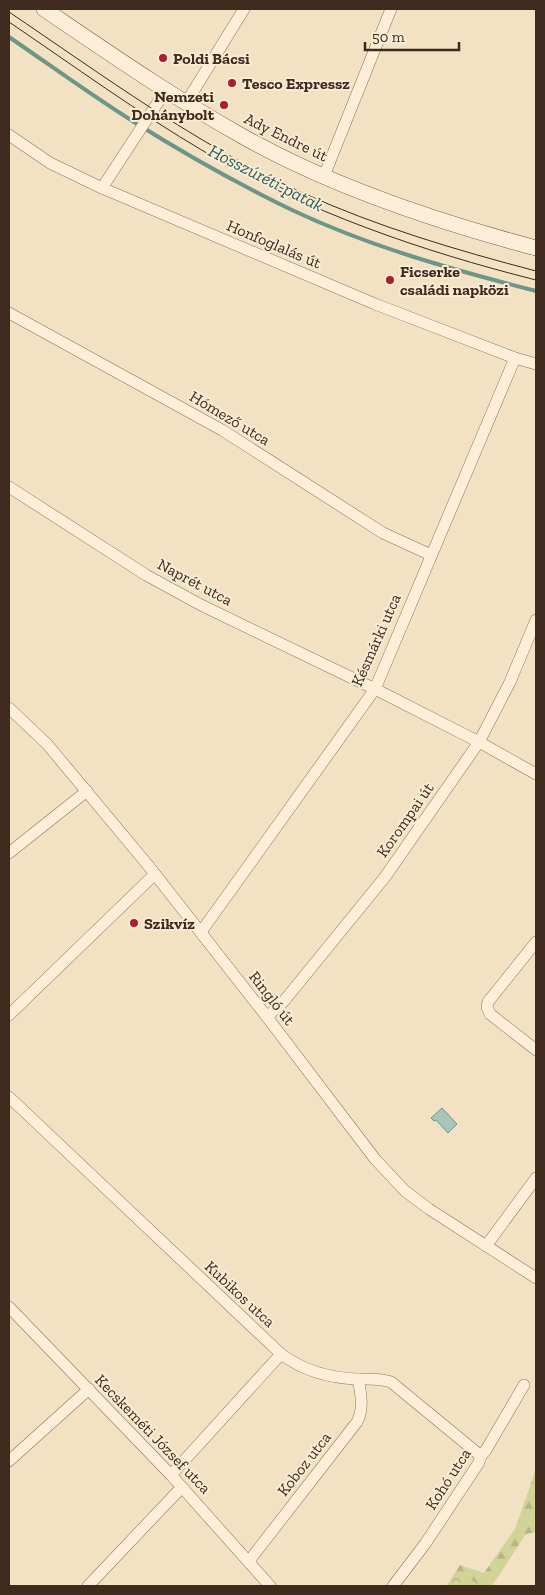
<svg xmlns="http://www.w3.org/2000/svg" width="545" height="1595" font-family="'Zilla Slab',serif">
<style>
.forest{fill:url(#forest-firs)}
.park{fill:url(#park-crowns)}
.water{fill:#a7c6ba;stroke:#6c9687}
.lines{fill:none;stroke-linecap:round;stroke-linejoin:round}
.stream{stroke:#6c9687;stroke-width:4}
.street-casing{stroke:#917058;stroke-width:12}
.secondary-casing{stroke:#73513b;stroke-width:16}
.street{stroke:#fdeed9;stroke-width:11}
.secondary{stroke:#fdeed9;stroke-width:15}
.tram{stroke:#3f2a1d;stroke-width:1}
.poi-dot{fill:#a8202f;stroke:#faebd5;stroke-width:2}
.labels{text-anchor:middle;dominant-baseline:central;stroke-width:4;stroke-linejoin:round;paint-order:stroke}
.poi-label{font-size:16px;font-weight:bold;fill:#3f2a1d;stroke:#faebd5;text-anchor:start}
.street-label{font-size:16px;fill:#3f2a1d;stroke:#faebd5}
.water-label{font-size:18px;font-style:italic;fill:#2b6158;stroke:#faebd5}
</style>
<defs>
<pattern id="forest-firs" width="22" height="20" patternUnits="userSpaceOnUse" patternTransform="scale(1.25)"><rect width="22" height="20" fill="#d2d396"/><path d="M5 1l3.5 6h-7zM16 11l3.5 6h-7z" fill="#b5b581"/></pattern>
<pattern id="park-crowns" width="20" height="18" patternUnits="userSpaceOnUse" patternTransform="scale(1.25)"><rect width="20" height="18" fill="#d2d396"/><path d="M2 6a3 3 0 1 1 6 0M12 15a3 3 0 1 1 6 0" fill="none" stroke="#b5b581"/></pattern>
</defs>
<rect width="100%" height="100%" fill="#f3e1c4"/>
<!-- forest -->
<polygon class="forest" points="536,1469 536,1532 526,1534 492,1586 447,1586 460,1565 484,1573 515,1529"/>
<!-- park -->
<polygon class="park" points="456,1571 481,1586 447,1586"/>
<!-- water -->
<polygon class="water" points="442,1108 457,1124 448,1133 436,1120 434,1121 431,1118"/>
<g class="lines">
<!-- stream -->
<path class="stream" d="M9,37c41,28 82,58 125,85 51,32 104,62 158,88 78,37 162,60 244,81"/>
<!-- street casing -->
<g class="street-casing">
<g id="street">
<polyline points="186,103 244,9"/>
<polyline points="9,135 50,163 102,188 375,304 515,358 536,364"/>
<polyline points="324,176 391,9"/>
<polyline points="102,188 166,90"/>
<polyline points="9,313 222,430 383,533 431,555"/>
<polyline points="9,487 146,575 201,605 375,689 479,742 536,774"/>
<polyline points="9,708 47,744 147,864 267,1017 375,1159 405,1191 429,1209 536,1278"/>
<polyline points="9,853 87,791"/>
<polyline points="201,932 375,689 515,358"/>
<polyline points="536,942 488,1002 487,1007 490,1014 536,1050"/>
<polyline points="9,1015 155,874"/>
<polyline points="267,1017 284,1001 385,877 479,742 510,682 536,620"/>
<path d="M9,1097l272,257c23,17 47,24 76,25 12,0 23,-1 34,3l90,74"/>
<polyline points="486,1246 536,1178"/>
<polyline points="9,1307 171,1475 270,1586"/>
<polyline points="9,1461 89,1389"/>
<polyline points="171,1475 281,1354"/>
<path d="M249,1561l108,-139c7,-13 4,-29 1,-43"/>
<polyline points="88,1586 182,1487"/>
<polyline points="393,1586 425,1544 478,1464 481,1456 486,1450 524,1385"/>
</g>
</g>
<!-- secondary casing -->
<g class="secondary-casing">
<path id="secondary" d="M44,9c65,44 130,89 198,127 88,50 196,86 294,112"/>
</g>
<!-- street -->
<use href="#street" class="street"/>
<!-- secondary -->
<use href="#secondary" class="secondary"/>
<!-- tram -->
<g class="tram">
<path d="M9,12c95,64 188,133 294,181 75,34 153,57 233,78"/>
<path d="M9,22c65,44 128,90 196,130 103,60 216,99 331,128"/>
</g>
</g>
<!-- markers -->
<g class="poi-dot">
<circle cx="163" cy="58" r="5"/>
<circle cx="232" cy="83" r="5"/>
<circle cx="224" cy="105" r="5"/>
<circle cx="390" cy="280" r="5"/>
<circle cx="134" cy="923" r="5"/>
</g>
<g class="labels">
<!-- poi labels -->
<g class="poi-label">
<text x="173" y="58">Poldi Bácsi</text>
<text x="242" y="83">Tesco Expressz</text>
<text x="214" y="96" text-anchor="end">Nemzeti<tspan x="214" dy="18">Dohánybolt</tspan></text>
<text x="400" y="271">Ficserke<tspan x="400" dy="18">családi napközi</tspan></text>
<text x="144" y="923">Szikvíz</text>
</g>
<!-- street labels -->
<g class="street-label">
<text transform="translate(286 137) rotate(26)">Ady Endre út</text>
<text transform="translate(274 244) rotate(23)">Honfoglalás út</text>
<text transform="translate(230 418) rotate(31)">Hómező utca</text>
<text transform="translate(195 582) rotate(28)">Naprét utca</text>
<text transform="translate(376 640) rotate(-66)">Késmárki utca</text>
<text transform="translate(405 820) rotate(-55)">Korompai út</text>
<text transform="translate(272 998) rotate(52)">Ringló út</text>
<text transform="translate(240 1294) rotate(43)">Kubikos utca</text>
<text transform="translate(153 1434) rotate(46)">Kecskeméti József utca</text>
<text transform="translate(304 1464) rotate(-52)">Koboz utca</text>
<text transform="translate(448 1479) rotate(-57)">Kohó utca</text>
</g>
<!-- water labels -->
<g class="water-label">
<text transform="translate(266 178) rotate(27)">Hosszúréti-patak</text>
</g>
</g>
<!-- border -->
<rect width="545" height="1595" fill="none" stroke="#3f2a1d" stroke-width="20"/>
<!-- scale -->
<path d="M365 42v8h94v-8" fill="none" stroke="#3f2a1d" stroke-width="2.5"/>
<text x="372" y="42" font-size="15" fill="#3f2a1d" stroke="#faebd5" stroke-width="4" paint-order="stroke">50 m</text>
</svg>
